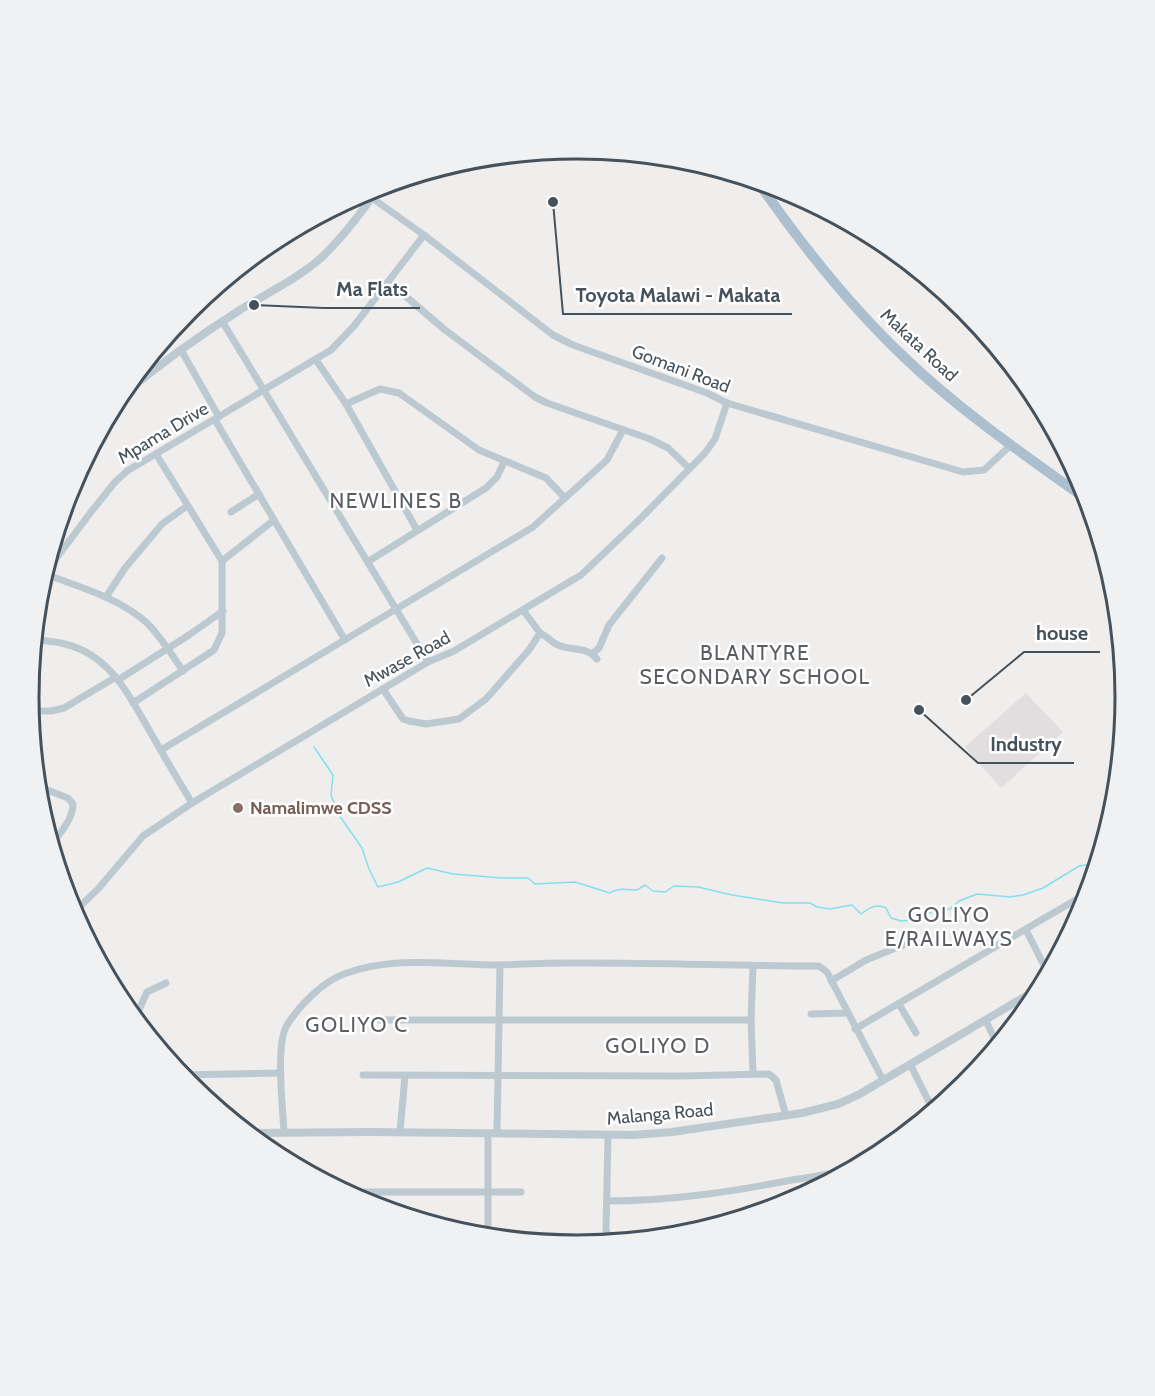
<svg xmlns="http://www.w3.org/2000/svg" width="1155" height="1396" font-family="Cabin,sans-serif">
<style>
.education{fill:#e1dedf}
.forest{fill:url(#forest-firs)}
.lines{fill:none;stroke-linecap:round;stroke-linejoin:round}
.stream{stroke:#83dff0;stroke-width:1.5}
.minor{stroke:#bdc9d1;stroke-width:7}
.tertiary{stroke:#bdc9d1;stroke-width:8}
.primary{stroke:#abbfce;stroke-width:10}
.education-dot{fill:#8d6e63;stroke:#fff;stroke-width:2}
.labels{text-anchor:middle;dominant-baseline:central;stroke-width:5;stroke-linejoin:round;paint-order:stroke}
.street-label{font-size:18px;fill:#45525c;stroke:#fff}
.education-label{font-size:18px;font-weight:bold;fill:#785e54;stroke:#fff;text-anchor:start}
.quarter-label{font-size:21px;letter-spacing:1.5px;fill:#5a5e63;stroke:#fff}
.rim{fill:none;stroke:#45525c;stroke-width:3}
.leader{fill:none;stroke:#45525c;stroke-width:2}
.callout-dot{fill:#45525c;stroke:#fff;stroke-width:2}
.callout-label{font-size:20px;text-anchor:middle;font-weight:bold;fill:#45525c;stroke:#fff;stroke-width:5;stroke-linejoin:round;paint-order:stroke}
</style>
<defs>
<pattern id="forest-firs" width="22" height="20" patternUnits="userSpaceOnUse" patternTransform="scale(1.5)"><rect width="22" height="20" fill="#b9f1cc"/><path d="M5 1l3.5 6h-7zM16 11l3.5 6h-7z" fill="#98c6a9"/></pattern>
</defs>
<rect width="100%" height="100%" fill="#f0eded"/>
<!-- education -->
<polygon class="education" points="1026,693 1063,732 1001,788 965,747"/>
<!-- forest -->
<polygon class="forest" points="360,195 357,198 210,293 273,241"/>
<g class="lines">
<!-- stream -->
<path class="stream" d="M314,747l19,28 -2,20 8,20 23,33 7,21 9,18 20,-5 29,-14 26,6 49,4h26l7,6 40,-2 35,11c8,-6 19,-3 27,-3l8,-5 8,6 12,1 9,-6 24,1 34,8 51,8h27l7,4 13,2 22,-4 9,9c8,-6 16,-11 25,-6l5,10 11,3 12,-1 22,-10 14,-1 9,-8 18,-7 33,3 13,-2 20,-7 36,-22 20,-3"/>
<!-- minor -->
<g class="minor">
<polyline points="372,198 424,235 553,335 573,345 707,393 727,403 963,472 984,470 1011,445"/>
<polyline points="389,282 445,330 535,397 547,403 650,439 668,448 689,468"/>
<polyline points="222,321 428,662"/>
<polyline points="181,350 219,417"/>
<polyline points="316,360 346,404 417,530"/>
<polyline points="346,404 380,389 399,393 479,450 546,478 565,498"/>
<polyline points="215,420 345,640"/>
<polyline points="231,512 259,494"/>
<polyline points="222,561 274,520"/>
<polyline points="369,561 486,488 497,477 504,462"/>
<path d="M48,575c34,13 71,23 99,48 14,14 25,32 36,48"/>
<polyline points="106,597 125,568 162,524 187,506"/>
<path d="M540,633c7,3 10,8 16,11 14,8 30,1 41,15"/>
<path d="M34,640c21,1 40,4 57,15 29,18 44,52 61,80 13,23 26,45 40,68"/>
<polyline points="593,653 599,648 609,625 662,558"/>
<polyline points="118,680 189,635 223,611"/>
<polyline points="383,689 403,719 409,721 426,724 459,719 486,699 529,650 540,633 523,610"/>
<polyline points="133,703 214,650 222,633 222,561 156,454"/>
<polyline points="33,711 51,711 64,708 116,677"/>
<polyline points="31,727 40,603 48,575 55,560 91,512 115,482 127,471 331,350 354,326 424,235"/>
<polyline points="161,750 533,527 607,460 623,430"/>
<path d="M37,786l31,12 5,6c0,15 -13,30 -22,40"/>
<polyline points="73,913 98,889 143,836 152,830 192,803 428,662 454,651 581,575 640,519 705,453 715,439 727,403"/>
<polyline points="1026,930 1049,975"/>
<polyline points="753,966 751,1020 753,1073"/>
<polyline points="831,981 866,960 908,943 904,933"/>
<polyline points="899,1004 916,1033"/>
<polyline points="811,1014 847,1013"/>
<polyline points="132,1017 138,1012 147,992 166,983"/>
<polyline points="380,1020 751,1020"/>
<polyline points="986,1021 998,1046"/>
<polyline points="855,1029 1089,892"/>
<polyline points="910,1064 934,1112"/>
<polyline points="180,1075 281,1073"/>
<polyline points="363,1075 683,1076 769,1074 776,1080 786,1116"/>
<polyline points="400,1132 405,1076"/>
<path d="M284,1133c-1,-24 -9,-89 3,-108 12,-19 35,-43 57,-51 51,-19 104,-9 157,-9 21,-1 43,-2 64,-2 84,-1 169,3 254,3l8,6 56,108"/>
<polyline points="497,1133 500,965"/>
<polyline points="608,1136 606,1229 610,1244"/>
<polyline points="876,1158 883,1154"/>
<polyline points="342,1192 521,1192"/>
<path d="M607,1201c63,0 123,-9 185,-21 25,-4 52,-8 76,-18"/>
<polyline points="488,1238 488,1133"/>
</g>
<!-- tertiary -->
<g class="tertiary">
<path d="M118,399c39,-33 79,-62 122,-89 27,-17 57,-31 81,-52 22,-21 41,-46 58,-71"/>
<polyline points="247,1133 368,1132 633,1135 672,1132 802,1113 838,1104 858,1095 1043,986"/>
</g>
<!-- primary -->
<path class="primary" d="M758,182c43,62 91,123 146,175 56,54 122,99 185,144"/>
</g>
<!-- markers -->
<circle class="education-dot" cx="238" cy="808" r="6"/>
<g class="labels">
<!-- street labels -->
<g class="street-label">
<text transform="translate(919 345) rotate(43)">Makata Road</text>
<text transform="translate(681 369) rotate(21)">Gomani Road</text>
<text transform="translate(163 433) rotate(-31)">Mpama Drive</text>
<text transform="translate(407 659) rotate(-29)">Mwase Road</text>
<text transform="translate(660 1114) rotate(-5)">Malanga Road</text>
</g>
<!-- education labels -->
<g class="education-label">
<text x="250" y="808">Namalimwe CDSS</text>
</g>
<!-- quarter labels -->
<g class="quarter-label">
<text x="396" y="500">NEWLINES B</text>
<text x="755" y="652">BLANTYRE<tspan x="755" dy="24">SECONDARY SCHOOL</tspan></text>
<text x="949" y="914">GOLIYO<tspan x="949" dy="24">E/RAILWAYS</tspan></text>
<text x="357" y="1024">GOLIYO C</text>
<text x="658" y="1045">GOLIYO D</text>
</g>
</g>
<!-- crop -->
<path d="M0 0H1155V1396H0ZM39 697a538 538 0 1 1 1076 0a538 538 0 1 1-1076 0Z" fill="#f0f1f2" fill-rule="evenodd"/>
<path class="rim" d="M39 697a538 538 0 1 1 1076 0a538 538 0 1 1-1076 0Z"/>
<!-- callouts -->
<path class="leader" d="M254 305L324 308H420M553 202L563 314H792M966 700L1024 652H1100M919 710L978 763H1074"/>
<g class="callout-dot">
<circle cx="254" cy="305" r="6"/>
<circle cx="553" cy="202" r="6"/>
<circle cx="966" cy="700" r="6"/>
<circle cx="919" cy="710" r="6"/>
</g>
<g class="callout-label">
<text x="372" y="296">Ma Flats</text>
<text x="678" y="302">Toyota Malawi - Makata</text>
<text x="1062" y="640">house</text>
<text x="1026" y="751">Industry</text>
</g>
</svg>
